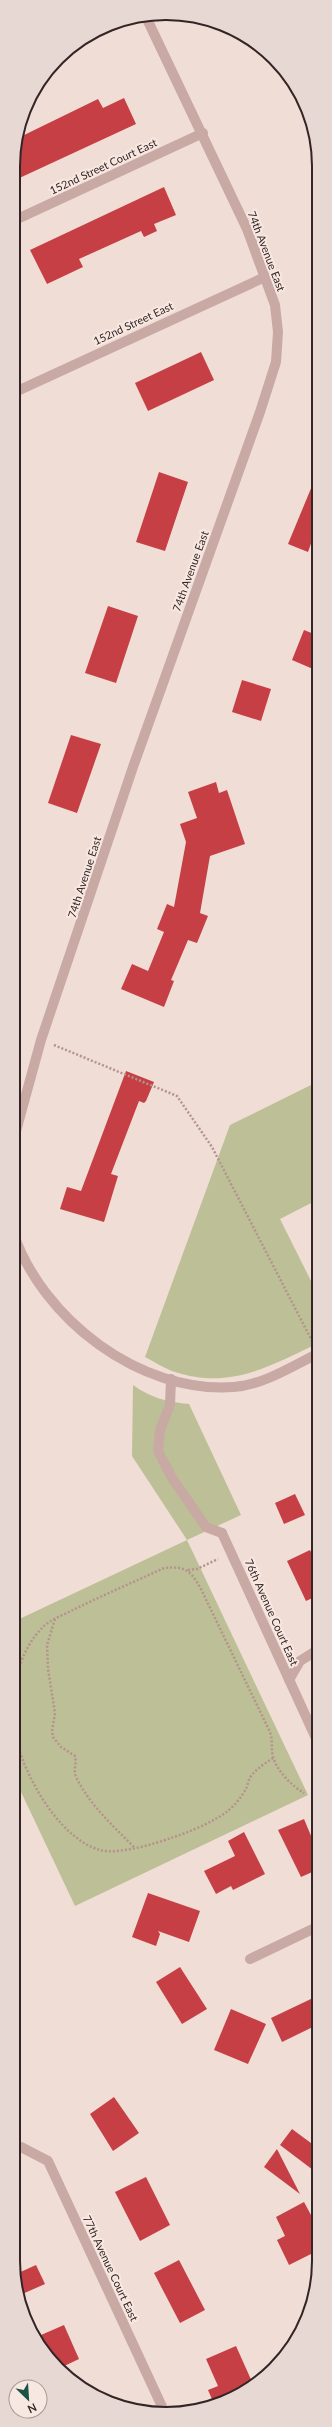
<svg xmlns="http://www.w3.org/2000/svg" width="332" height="2427" font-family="Lato,sans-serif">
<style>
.green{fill:#bdbf97}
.building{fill:#c63f45}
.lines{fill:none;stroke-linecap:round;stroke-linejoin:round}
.path{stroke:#b4938d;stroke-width:2.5;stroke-dasharray:2 2;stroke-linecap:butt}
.service{stroke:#c8a9a3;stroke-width:10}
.minor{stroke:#c8a9a3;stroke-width:10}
.labels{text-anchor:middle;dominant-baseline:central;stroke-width:4;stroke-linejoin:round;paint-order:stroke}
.street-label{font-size:11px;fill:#332525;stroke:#f8e8e2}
.rim{fill:none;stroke:#332525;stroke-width:2}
</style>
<rect width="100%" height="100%" fill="#f0ddd6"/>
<!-- green -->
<g class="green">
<path d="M319,1081v118l-39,20 39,78v46c-50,23 -88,47 -144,29 -10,-3 -20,-10 -30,-15l85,-232z"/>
<path d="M133,1385c18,13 35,17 56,19l52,111 -54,25 121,255 -233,111 -62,-131v-153l174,-82 -55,-84z"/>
</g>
<!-- building -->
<g class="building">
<polygon points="124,98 136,124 13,181 13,156 18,138 98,99 103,108"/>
<polygon points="164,187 176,215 154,224 157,231 144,237 141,231 79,259 83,267 47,284 30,250"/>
<polygon points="201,352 214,380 148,411 135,383"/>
<polygon points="319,469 319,540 313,538 308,552 288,544"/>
<polygon points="159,472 188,482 165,551 136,542"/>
<polygon points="108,606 138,616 116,683 85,673"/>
<polygon points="304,630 319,636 319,655 313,669 292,660"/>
<polygon points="242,680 271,689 261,721 232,712"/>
<polygon points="71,735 101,744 77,813 48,803"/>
<polygon points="216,782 219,793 227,790 245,844 210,856 200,913 208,916 197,943 188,940 171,980 174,981 164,1007 121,989 132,964 148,971 164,932 157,929 167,904 174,907 186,842 180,824 197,818 188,792"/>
<polygon points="126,1071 154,1082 146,1101 144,1103 139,1101 111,1174 118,1176 104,1222 60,1209 67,1187 81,1191"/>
<polygon points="295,1494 305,1515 284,1524 275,1503"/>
<polygon points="310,1550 319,1568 319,1595 306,1601 287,1561"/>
<polygon points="304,1819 319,1855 319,1869 301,1877 278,1830"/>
<polygon points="244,1832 265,1874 233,1890 231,1886 216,1894 204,1871 235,1856 228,1841"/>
<polygon points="148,1893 200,1911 189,1942 158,1931 160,1934 156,1946 132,1937"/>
<polygon points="180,1967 207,2009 182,2024 156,1982"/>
<polygon points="313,1998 319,2011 319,2024 282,2042 271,2018"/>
<polygon points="231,2009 266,2024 248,2064 214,2050"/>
<polygon points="114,2097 139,2133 113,2151 90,2114"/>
<polygon points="292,2129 319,2149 319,2162 313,2170 280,2145"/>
<polygon points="277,2149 300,2194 264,2167"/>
<polygon points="146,2177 170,2225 140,2241 115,2192"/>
<polygon points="304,2202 319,2230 319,2250 289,2265 277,2240 285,2236 276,2217"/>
<polygon points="179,2260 205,2310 180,2323 154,2273"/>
<polygon points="36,2265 45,2284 20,2295 16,2274"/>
<polygon points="64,2325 79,2359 58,2369 41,2335"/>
<polygon points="236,2346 253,2384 215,2406 208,2390 218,2386 206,2359"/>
</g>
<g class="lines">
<!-- path -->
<g class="path">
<polyline points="54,1045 177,1096 212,1147 312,1341"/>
<polyline points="188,1570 197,1569 218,1559"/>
<path d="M55,1619l-8,26 1,24 7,44 -3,18 1,6 8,10 14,9c2,7 -2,14 1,21 13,27 37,49 58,70"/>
<path d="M273,1758c-7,5 -16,10 -21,17 -4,4 -4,10 -6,14 -4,7 -11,16 -17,21 -13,11 -42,23 -58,28 -17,6 -54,17 -71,12 -44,-12 -83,-86 -87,-128 -2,-33 5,-69 29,-94 7,-8 21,-13 31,-18 30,-15 61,-28 91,-42 22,-2 26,2 37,21l69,143c3,9 1,17 3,25 4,14 19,29 31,36"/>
</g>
<!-- service -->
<polyline class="service" points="171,1379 170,1405 160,1430 158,1451 172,1478 206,1527 222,1533"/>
<!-- minor -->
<g class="minor">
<polyline points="13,221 203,133"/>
<polyline points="13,393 265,277"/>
<polyline points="13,1142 41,1040 133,767 260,412 276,362 278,332 275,305 247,229 146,17"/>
<path d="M13,1232c29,87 127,162 221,155 29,-2 59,-21 85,-34"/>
<polyline points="222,1533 319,1745"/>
<polyline points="289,1680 300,1661 319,1649"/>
<polyline points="250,1959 319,1926"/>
<polyline points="21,2147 48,2161 165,2413"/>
</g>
</g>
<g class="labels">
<!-- street labels -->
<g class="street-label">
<text transform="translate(103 166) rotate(-25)">152nd Street Court East</text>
<text transform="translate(267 251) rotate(69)">74th Avenue East</text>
<text transform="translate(133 323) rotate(-25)">152nd Street East</text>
<text transform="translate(190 571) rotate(-70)">74th Avenue East</text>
<text transform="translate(84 877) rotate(-72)">74th Avenue East</text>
<text transform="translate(272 1612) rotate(66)">76th Avenue Court East</text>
<text transform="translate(111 2268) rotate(65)">77th Avenue Court East</text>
</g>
</g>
<!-- crop -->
<path d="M0 0H332V2427H0ZM166 20H166A146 146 0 0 1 312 166V2261A146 146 0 0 1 166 2407H166A146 146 0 0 1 20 2261V166A146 146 0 0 1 166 20Z" fill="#e8d8d3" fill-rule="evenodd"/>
<path class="rim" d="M166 20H166A146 146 0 0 1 312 166V2261A146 146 0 0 1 166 2407H166A146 146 0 0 1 20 2261V166A146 146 0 0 1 166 20Z"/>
<!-- north arrow -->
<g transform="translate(28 2399) rotate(155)"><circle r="19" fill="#f8e8e2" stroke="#a99a96"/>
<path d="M0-3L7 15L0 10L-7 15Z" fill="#1b5447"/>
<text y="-6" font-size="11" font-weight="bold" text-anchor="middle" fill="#332525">N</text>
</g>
</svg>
